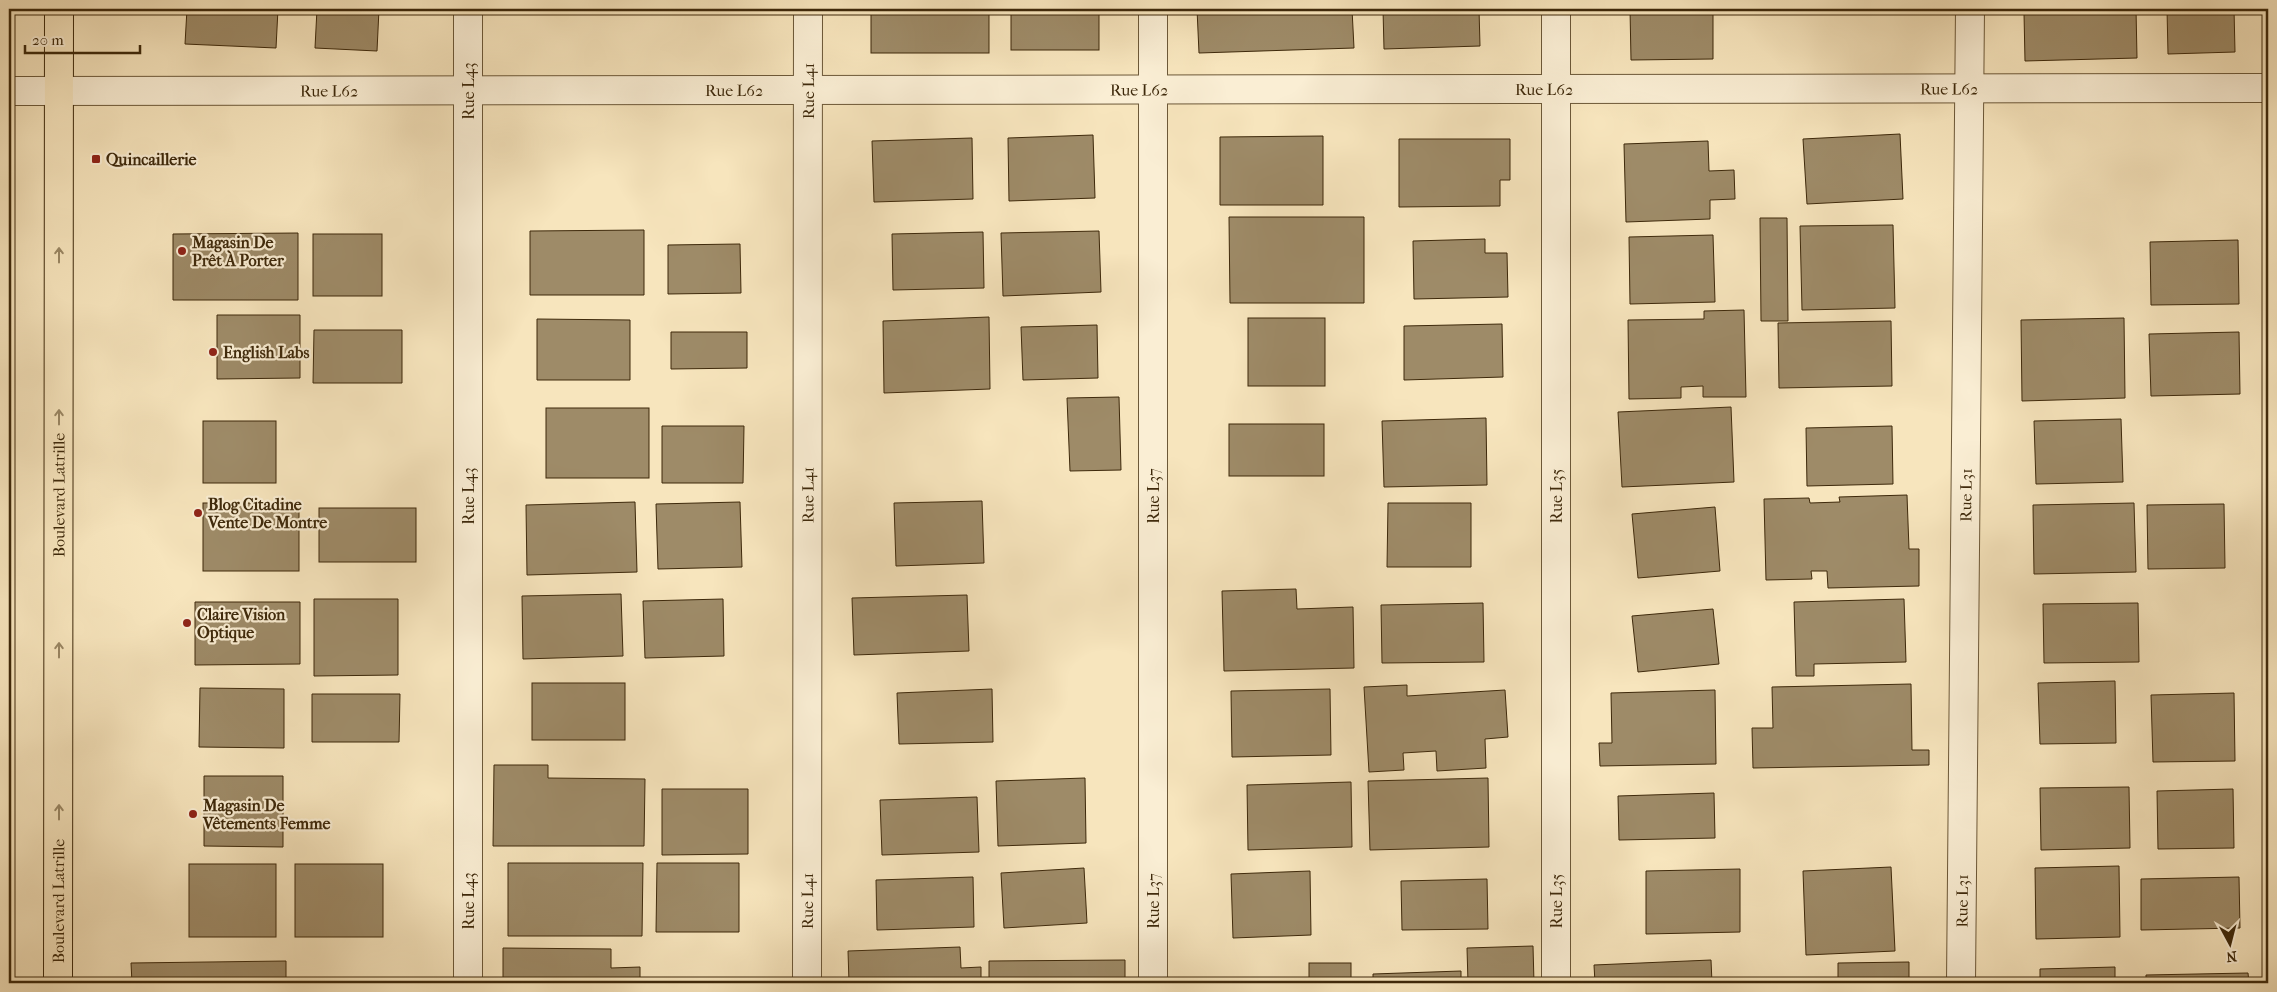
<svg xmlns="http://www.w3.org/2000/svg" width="2277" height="992" font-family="'IM FELL French Canon',serif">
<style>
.building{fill:#9e8b68;stroke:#3e290b}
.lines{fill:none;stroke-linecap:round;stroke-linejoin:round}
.minor-casing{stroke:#6c5838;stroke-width:30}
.major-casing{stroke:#3e290b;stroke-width:30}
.minor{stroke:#faeed4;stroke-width:28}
.major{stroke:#f7e5bd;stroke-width:28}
.oneway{stroke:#9a8764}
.poi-dot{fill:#8f2418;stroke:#faeed4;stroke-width:2}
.labels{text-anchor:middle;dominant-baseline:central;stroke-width:4.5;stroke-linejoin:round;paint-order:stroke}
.street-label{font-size:16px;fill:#3e290b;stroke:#faeed4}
.poi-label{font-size:16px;font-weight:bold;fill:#3e290b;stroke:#faeed4;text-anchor:start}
</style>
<rect width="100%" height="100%" fill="#f7e5bd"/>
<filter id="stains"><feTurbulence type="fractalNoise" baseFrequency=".004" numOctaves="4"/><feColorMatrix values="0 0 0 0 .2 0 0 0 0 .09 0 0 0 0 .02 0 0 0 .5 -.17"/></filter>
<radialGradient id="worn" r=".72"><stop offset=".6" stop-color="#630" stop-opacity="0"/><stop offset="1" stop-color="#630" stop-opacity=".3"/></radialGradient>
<!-- building -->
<g class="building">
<polygon points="187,9 278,9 276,48 185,44"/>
<polygon points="317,9 379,9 377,51 315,48"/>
<rect x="871" y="9" width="118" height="44"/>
<rect x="1011" y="9" width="88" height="41"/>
<polygon points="1197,9 1352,9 1354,48 1199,53"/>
<polygon points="1383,9 1479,9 1480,46 1384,49"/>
<polygon points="1630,9 1713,9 1713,59 1631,60"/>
<polygon points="2006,9 2136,9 2137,58 2025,61 2024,13 2006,13"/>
<polygon points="2167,9 2234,9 2235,52 2168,54"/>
<polygon points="1900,134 1903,199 1807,204 1803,139"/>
<polygon points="1093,135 1095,198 1009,201 1008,138"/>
<polygon points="1323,136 1323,205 1220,205 1220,137"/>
<polygon points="972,138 973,199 874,202 872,141"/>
<polygon points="1399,139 1510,139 1510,180 1500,180 1500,206 1399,207"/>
<polygon points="1708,141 1709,171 1734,170 1735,199 1710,200 1710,219 1626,222 1624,144"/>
<polygon points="1229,217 1364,217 1364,303 1230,303"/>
<polygon points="1760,218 1787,218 1788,321 1761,321"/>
<polygon points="1893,225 1895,308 1802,310 1800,226"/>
<polygon points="644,230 644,295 530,295 530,231"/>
<polygon points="1099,231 1101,292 1003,296 1001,233"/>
<polygon points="983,232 984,288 893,290 892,234"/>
<polygon points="298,233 298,300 173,300 173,234"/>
<rect x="313" y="234" width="69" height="62"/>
<polygon points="1713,235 1715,302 1630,304 1629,237"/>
<polygon points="1485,239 1485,253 1507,253 1508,297 1414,299 1413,241"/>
<polygon points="2238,240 2239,304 2151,305 2150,242"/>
<polygon points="740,244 741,293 668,294 668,245"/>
<polygon points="1744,310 1746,397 1703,397 1703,386 1681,387 1681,398 1629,399 1628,320 1704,319 1704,311"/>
<polygon points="217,315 300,315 300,378 217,379"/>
<polygon points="989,317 990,389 884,393 883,321"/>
<rect x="1248" y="318" width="77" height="68"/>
<polygon points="2124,318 2125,398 2022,401 2021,320"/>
<polygon points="537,319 630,320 630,380 537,380"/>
<polygon points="1891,321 1892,386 1779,388 1778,323"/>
<polygon points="1502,324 1503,377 1404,380 1404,326"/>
<polygon points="1097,325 1098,378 1023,380 1021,327"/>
<polygon points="314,330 402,330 402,383 313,383"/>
<polygon points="671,332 747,332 747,368 671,369"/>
<polygon points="2239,332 2240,394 2151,396 2149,334"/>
<polygon points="1119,397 1121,470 1070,471 1067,398"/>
<polygon points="1731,407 1734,482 1622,487 1618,412"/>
<rect x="546" y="408" width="103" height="70"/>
<polygon points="1486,418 1487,485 1384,487 1382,421"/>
<polygon points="2121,419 2123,482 2036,484 2034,421"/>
<rect x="203" y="421" width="73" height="62"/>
<rect x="1229" y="424" width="95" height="52"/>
<polygon points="662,426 744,426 743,483 662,483"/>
<polygon points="1892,426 1893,484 1807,486 1806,428"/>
<polygon points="1907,495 1909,549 1919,549 1919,586 1828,588 1827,571 1811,571 1812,579 1766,580 1764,499 1809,498 1810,503 1840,502 1839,497"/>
<polygon points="982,501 984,563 896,566 894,503"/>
<polygon points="635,502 637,572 527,575 526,505"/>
<polygon points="740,502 742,567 658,569 656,504"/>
<rect x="203" y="503" width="96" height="68"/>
<polygon points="1388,503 1471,503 1471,567 1387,567"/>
<polygon points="2134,503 2136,572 2034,574 2033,505"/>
<polygon points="2224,504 2225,568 2148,569 2147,505"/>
<polygon points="1715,507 1720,571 1638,578 1632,514"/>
<rect x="319" y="508" width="97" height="54"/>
<polygon points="1296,589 1297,609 1353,607 1354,668 1224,671 1222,591"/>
<polygon points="621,594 623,656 523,659 522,596"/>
<polygon points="967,595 969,651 854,655 852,598"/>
<polygon points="314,599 398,599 398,675 314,676"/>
<polygon points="723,599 724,656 645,658 643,601"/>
<polygon points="1904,599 1906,662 1814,664 1814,676 1796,676 1794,602"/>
<polygon points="195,602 300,602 300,664 195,665"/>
<polygon points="1483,603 1484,662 1382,663 1381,605"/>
<polygon points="2138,603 2139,662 2044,663 2043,604"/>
<polygon points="1713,609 1719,664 1638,672 1632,616"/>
<polygon points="2115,681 2116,743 2040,744 2038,683"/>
<rect x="532" y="683" width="93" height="57"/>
<polygon points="1911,684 1912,750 1929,750 1929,765 1753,768 1752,728 1773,728 1772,687"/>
<polygon points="1407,685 1407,696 1505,690 1508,737 1485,739 1486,768 1437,771 1436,751 1403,753 1404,770 1369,772 1364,687"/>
<polygon points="200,688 284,689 284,748 199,747"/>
<polygon points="992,689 993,742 899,744 897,693"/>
<polygon points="1330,689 1331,755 1232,757 1231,691"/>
<polygon points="1715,690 1716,764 1600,766 1599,743 1612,743 1611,693"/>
<polygon points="2234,693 2235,761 2153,762 2151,695"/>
<polygon points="312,694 400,694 399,742 312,742"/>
<polygon points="494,765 548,765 548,778 645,779 644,846 493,846"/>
<polygon points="204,776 283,776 283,847 204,846"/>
<polygon points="1085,778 1086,843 998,846 996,781"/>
<polygon points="1488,778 1489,847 1370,850 1368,781"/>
<polygon points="1351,782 1352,847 1248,850 1247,785"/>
<polygon points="2129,787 2130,848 2041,850 2040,788"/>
<polygon points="662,789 748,789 748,854 662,855"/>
<polygon points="2233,789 2234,848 2158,849 2157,791"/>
<polygon points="1714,793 1715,838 1619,840 1618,796"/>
<polygon points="977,797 979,852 882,855 880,800"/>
<polygon points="508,863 643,863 642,936 508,936"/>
<polygon points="657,863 739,863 739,932 656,932"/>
<rect x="189" y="864" width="87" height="73"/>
<rect x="295" y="864" width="88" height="73"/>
<polygon points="2119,866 2120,937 2036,939 2035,868"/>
<polygon points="1891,867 1895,951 1806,955 1803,871"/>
<polygon points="1084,868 1087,923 1004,928 1001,873"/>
<polygon points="1740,869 1740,932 1646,934 1646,871"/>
<polygon points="1310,871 1311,935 1233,938 1231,874"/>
<polygon points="973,877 974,927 877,930 876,880"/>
<polygon points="2239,877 2240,928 2141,930 2141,879"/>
<polygon points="1487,879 1488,929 1402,930 1401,881"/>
<polygon points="1533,946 1534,983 1468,983 1467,948"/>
<polygon points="960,947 961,968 981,967 981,983 849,983 848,951"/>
<polygon points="503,948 611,949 611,968 640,967 640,983 503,983"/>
<polygon points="1125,960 1125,983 989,983 989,961"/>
<polygon points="1711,960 1712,983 1595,983 1594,965"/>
<polygon points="286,961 286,983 132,983 131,963"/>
<polygon points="1909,962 1909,983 1838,983 1838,963"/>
<rect x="1309" y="963" width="42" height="20"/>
<polygon points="2115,967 2115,983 2040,983 2040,969"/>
<polygon points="1461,971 1461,983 1373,983 1373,974"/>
<polygon points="2248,973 2249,983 2146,983 2146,975"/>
</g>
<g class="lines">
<!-- minor casing -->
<g class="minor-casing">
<g id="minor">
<path id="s1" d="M9,91l2259,-3"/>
<polyline points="468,983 468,9"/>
<path id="s2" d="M807,983l1,-974"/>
<polyline points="1153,983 1153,9"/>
<polyline points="1556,983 1556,9"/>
<path id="s3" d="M1961,983l9,-974"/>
</g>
</g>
<!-- major casing -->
<g class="major-casing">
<g id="major">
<path id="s4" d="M58,983l1,-974"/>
</g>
</g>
<!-- minor -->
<use href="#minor" class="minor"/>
<!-- major -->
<use href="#major" class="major"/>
</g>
<!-- one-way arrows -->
<defs><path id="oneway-shaft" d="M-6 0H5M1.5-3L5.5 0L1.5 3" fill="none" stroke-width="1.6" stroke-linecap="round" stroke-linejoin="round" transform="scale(1.25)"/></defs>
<g class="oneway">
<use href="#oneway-shaft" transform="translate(59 255) rotate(-90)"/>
<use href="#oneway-shaft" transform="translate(59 417) rotate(-90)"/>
<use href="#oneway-shaft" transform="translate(59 650) rotate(-90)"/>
<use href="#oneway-shaft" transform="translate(59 812) rotate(-90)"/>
</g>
<!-- markers -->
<g class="poi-dot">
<rect x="91" y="154" width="10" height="10" rx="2.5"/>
<circle cx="182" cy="251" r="5"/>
<circle cx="213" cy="352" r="5"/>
<circle cx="198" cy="513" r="5"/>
<circle cx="187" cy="623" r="5"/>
<circle cx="193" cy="814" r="5"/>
</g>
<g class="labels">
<!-- street labels -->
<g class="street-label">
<text stroke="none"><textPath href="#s1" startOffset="1535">Rue L62</textPath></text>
<text stroke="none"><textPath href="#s1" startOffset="1940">Rue L62</textPath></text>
<text stroke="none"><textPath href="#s1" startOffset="1130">Rue L62</textPath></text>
<text stroke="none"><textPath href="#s1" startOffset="320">Rue L62</textPath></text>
<text transform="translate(468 91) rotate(-90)">Rue L43</text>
<text stroke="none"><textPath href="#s1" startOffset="725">Rue L62</textPath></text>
<text stroke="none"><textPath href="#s2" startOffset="892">Rue L41</textPath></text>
<text stroke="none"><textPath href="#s4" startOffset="488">Boulevard Latrille</textPath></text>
<text transform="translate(468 496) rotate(-90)">Rue L43</text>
<text stroke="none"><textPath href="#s2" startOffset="488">Rue L41</textPath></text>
<text transform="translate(1153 496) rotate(-90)">Rue L37</text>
<text transform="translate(1556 496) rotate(-90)">Rue L35</text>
<text stroke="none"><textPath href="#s3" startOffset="488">Rue L31</textPath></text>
<text stroke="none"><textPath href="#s4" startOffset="82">Boulevard Latrille</textPath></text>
<text transform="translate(468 901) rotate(-90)">Rue L43</text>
<text stroke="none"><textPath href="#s2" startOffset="82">Rue L41</textPath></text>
<text transform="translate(1153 901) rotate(-90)">Rue L37</text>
<text transform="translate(1556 901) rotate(-90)">Rue L35</text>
<text stroke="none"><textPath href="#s3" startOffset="82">Rue L31</textPath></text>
</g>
<!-- poi labels -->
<g class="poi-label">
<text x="106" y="159">Quincaillerie</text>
<text x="192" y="242">Magasin De<tspan x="192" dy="18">Prêt À Porter</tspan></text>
<text x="223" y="352">English Labs</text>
<text x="208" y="504">Blog Citadine<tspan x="208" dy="18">Vente De Montre</tspan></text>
<text x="197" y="614">Claire Vision<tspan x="197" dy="18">Optique</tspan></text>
<text x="203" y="805">Magasin De<tspan x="203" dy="18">Vêtements Femme</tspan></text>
</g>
</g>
<!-- margin -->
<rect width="2277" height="992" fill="none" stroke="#f7e5bd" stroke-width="30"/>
<rect x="10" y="10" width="2257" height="972" fill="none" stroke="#3e290b" stroke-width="2.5"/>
<rect x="15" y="15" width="2247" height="962" fill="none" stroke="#3e290b"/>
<!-- north arrow -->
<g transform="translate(2230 944) rotate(173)" stroke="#faeed4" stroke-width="4" paint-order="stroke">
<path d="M0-4L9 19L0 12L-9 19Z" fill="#3e290b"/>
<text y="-8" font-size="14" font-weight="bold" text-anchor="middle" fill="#3e290b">N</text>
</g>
<!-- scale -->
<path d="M25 45v8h115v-8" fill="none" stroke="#3e290b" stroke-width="2.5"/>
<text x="32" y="45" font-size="15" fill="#3e290b" stroke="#faeed4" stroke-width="4" paint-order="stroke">20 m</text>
<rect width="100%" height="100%" filter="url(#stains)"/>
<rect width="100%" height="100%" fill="url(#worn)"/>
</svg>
